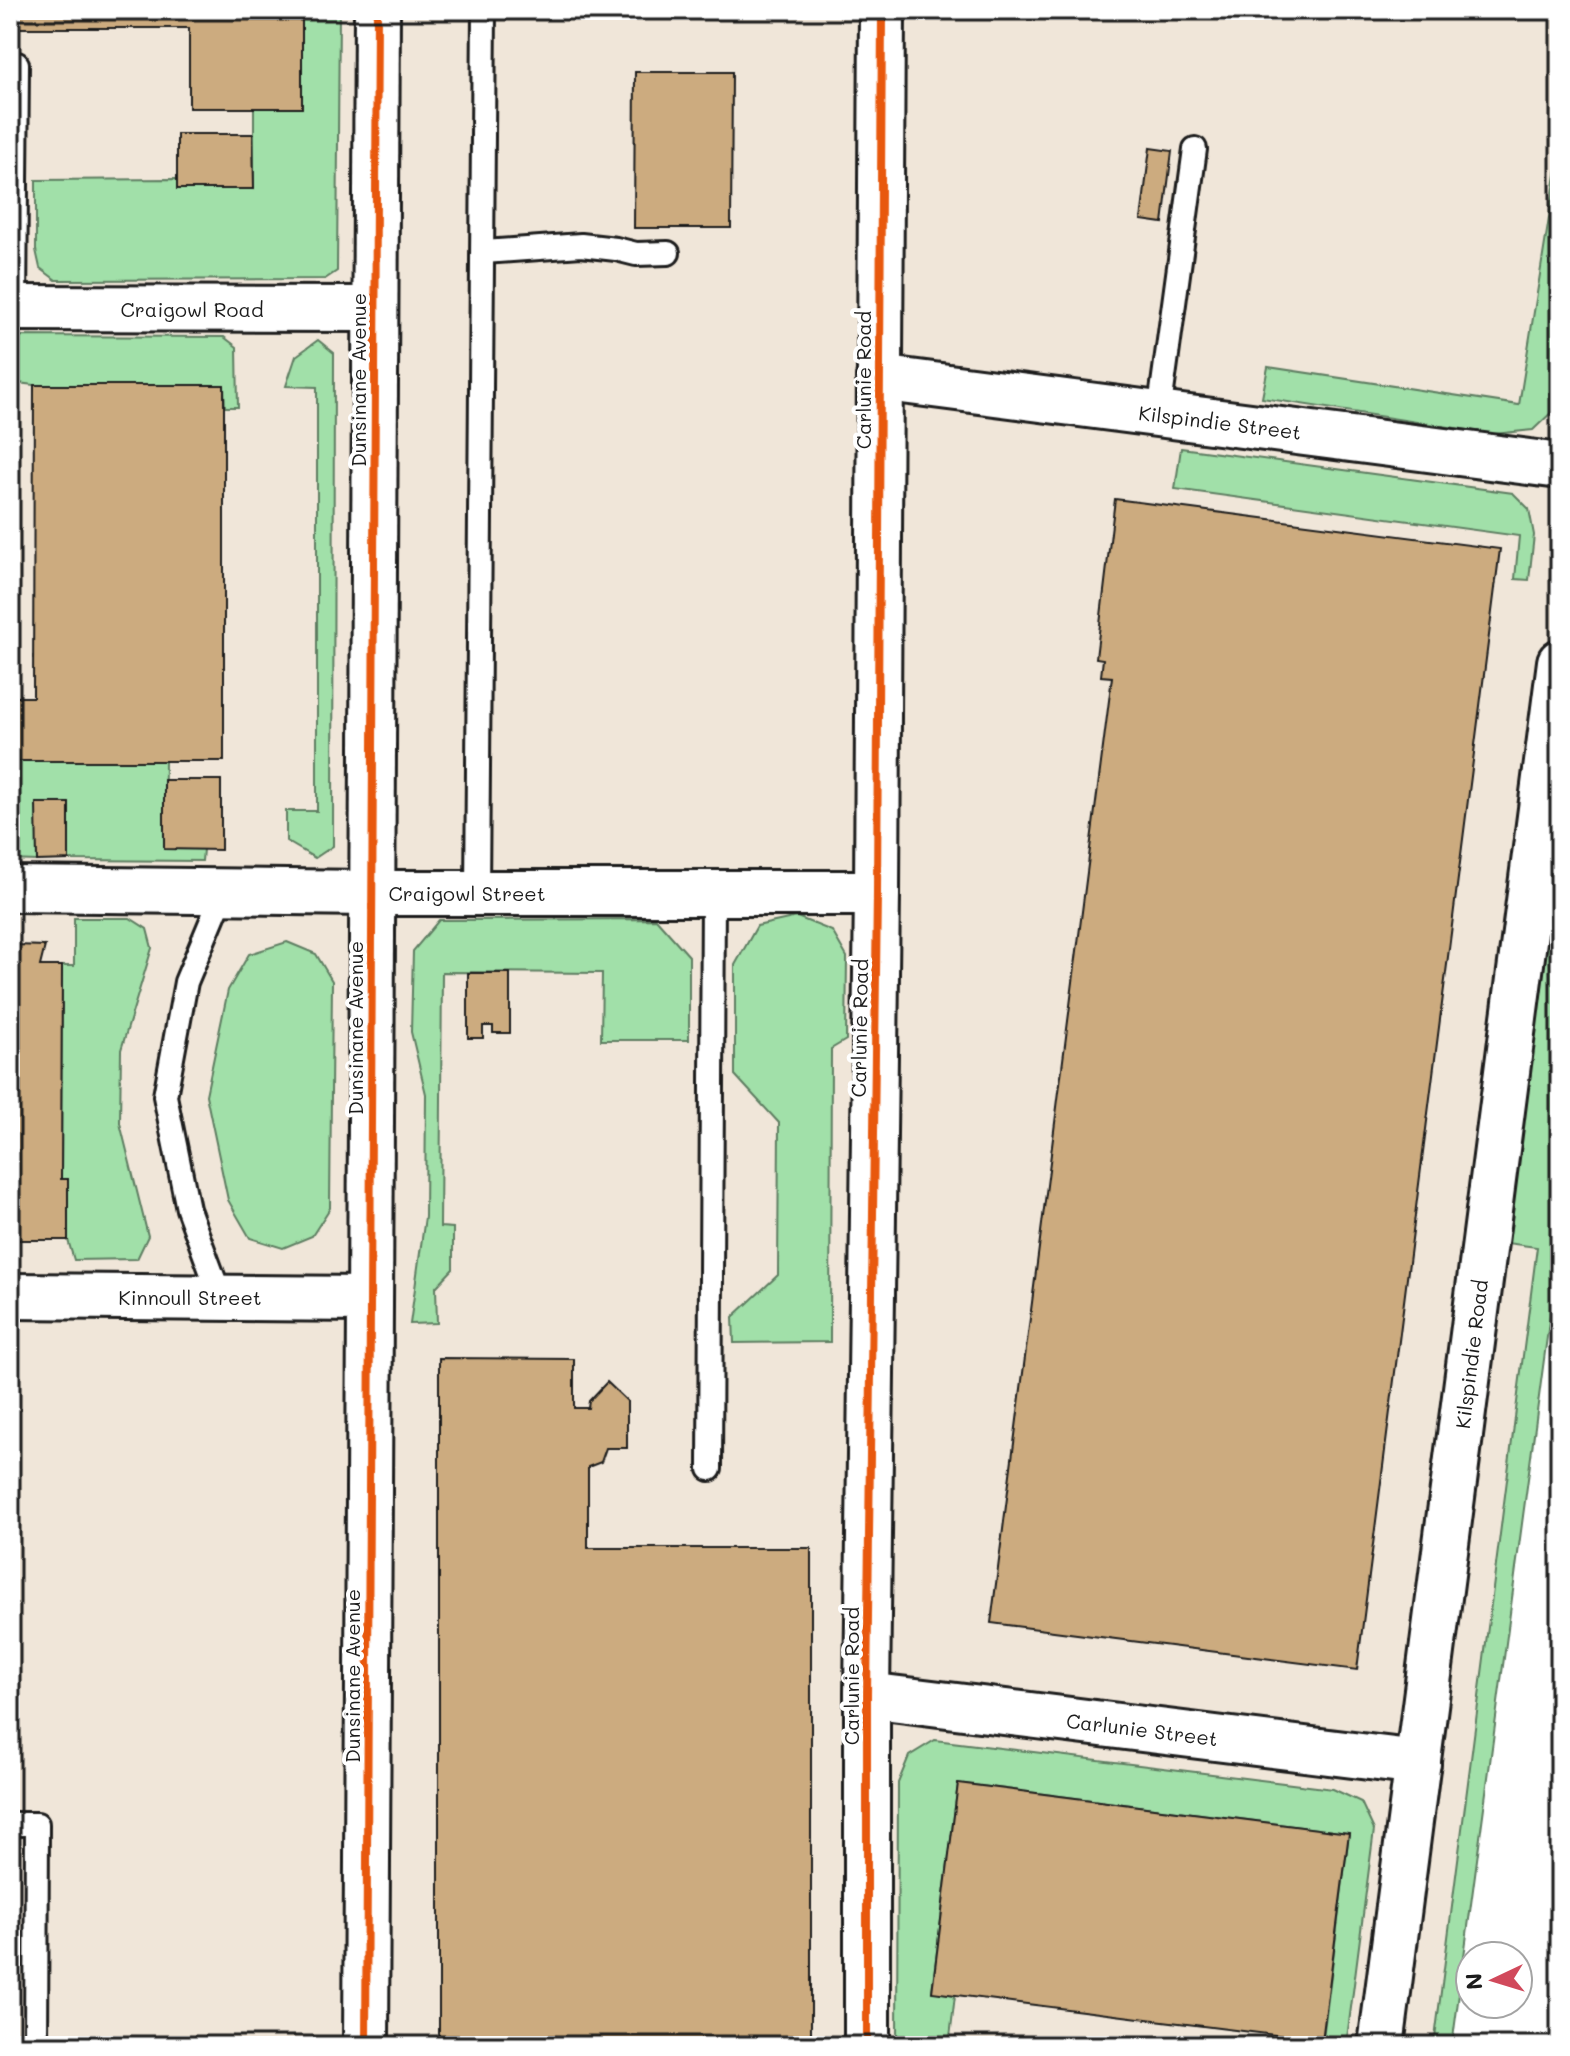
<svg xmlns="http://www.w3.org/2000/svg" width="1570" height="2056" font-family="Mali,sans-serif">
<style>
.built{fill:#f0e6d9}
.green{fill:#a1e0a9;stroke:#5e7e62;stroke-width:2}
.building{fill:#ccab7f;stroke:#1c1c1c;stroke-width:2}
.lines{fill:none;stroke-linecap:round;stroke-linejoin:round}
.service-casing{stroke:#1c1c1c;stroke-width:28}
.minor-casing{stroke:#1c1c1c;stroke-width:50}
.service{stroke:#fff;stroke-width:22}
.minor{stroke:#fff;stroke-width:44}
.cycleway-casing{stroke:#fff;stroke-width:13}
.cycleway{stroke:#e8590c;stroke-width:8}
.labels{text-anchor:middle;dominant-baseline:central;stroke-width:8;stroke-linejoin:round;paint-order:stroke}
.street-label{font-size:20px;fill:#1c1c1c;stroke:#fff}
</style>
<rect width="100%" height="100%" fill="#fff"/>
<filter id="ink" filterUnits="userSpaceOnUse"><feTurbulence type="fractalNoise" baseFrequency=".0125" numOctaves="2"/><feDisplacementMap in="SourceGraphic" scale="16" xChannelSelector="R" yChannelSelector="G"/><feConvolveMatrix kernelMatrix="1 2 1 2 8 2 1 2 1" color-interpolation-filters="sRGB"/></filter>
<g filter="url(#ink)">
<!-- built -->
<polygon class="built" points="10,10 1560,10 1560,1240 1452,2046 10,2046"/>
<!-- green -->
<g class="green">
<polygon points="302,10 339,10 337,271 325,279 56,280 40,268 36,250 36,180 177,179 254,189 254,108"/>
<polygon points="1560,150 1560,366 1554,410 1533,430 1494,434 1262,398 1268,367 1519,405"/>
<polygon points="10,336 224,337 237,347 238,407 225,407 224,385 34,385 10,382"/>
<polygon points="318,340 334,353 333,846 315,858 286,841 286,811 317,811 317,387 286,386 296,356"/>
<polygon points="1181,448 1513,493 1529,509 1534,535 1529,580 1515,579 1519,536 1175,489"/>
<polygon points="10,761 165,761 164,849 203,849 202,861 69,860 69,803 37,803 37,861 10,860"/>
<polygon points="1560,816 1560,1240 1452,2046 1434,2046 1537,1247 1506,1243"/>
<polygon points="797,917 832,931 847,957 846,1040 831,1049 830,1342 734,1343 733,1317 778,1275 779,1123 735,1075 735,965 757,926"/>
<polygon points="74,918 130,918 147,929 152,948 121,1050 120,1123 148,1236 137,1259 74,1260 68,1240 68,1179 61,1179 62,966 74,966"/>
<polygon points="656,919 689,956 689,1040 601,1040 602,973 442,972 440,1227 453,1228 453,1269 436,1287 437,1323 410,1324 425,1217 426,1094 411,1032 413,951 439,920"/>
<polygon points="287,942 316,954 332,981 330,1208 312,1236 283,1248 250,1238 228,1200 206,1095 228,990 249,954"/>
<polygon points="935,1740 1333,1789 1361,1802 1374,1830 1346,2046 1322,2046 1349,1833 958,1783 932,1991 955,1995 949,2046 897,2046 898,1783 909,1756"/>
</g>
<!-- building -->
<g class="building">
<polygon points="10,10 302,10 302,108 189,108 189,28 10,28"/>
<polygon points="635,72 732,72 731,228 634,228"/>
<polygon points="177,134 253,134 254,189 177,189"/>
<polygon points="1150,148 1172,151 1163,223 1141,220"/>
<polygon points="34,385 224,385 224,761 10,761 10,697 33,697"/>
<polygon points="1115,499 1500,549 1357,1670 991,1623 1112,677 1101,676 1103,659 1096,658"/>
<polygon points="164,780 221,780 221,850 164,849"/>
<polygon points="36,803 69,803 69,860 37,861"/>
<polygon points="14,945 45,946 40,966 62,966 61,1179 68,1179 68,1240 10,1240 10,966 19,966"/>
<polygon points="468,973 510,973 510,1033 493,1033 493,1026 483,1026 483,1038 468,1038"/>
<polygon points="439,1358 574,1359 574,1408 588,1408 589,1401 607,1382 627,1401 627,1448 606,1448 601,1462 588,1467 588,1548 811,1548 811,2046 439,2046"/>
<polygon points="958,1783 1349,1833 1322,2041 932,1992"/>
<polygon points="1560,1876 1560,1917 1555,1916"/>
</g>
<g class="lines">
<!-- service casing -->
<g class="service-casing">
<g id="service">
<polyline points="484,252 581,245 616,249 636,254 668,253"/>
<polyline points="15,308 17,64"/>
<polyline points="1159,414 1195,149"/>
<polyline points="477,893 484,10"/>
<polyline points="221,1298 188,1209 165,1096 186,982 224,891"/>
<polyline points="710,1469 713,893"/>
<polyline points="10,1824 37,1824 36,2046"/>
</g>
</g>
<!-- minor casing -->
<g class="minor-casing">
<g id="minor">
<polyline points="10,308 374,309"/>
<polyline points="879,378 1560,466"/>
<polyline points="10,889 371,893 877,893"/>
<polyline points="10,1296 370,1299"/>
<polyline points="867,1695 1418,1763"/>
<polyline points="366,2046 377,10"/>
<polyline points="867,2046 867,1695 877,893 882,10"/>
<polyline points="1381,2046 1560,662"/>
</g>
</g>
<!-- service -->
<use href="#service" class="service"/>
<!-- minor -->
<use href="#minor" class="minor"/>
<!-- cycleway casing -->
<g class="cycleway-casing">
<g id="cycleway">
<polyline points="366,2046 377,10"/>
<polyline points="867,2046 867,1695 877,893 882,10"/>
</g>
</g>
<!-- cycleway -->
<use href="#cycleway" class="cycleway"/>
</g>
</g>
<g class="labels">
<!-- street labels -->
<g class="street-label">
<text x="192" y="309">Craigowl Road</text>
<text transform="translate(358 380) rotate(-90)">Dunsinane Avenue</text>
<text transform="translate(863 380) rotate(-90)">Carlunie Road</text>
<text transform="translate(1220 422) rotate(7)">Kilspindie Street</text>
<text x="467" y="893">Craigowl Street</text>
<text transform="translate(355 1028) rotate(-90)">Dunsinane Avenue</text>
<text transform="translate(859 1028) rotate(-89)">Carlunie Road</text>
<text x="190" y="1297">Kinnoull Street</text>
<text transform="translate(1471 1354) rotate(-83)">Kilspindie Road</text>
<text transform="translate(352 1676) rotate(-90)">Dunsinane Avenue</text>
<text transform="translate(851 1676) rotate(-90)">Carlunie Road</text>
<text transform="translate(1142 1729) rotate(7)">Carlunie Street</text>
</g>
</g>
<!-- margin -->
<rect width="1570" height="2056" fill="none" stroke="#fff" stroke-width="40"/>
<rect x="20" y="20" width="1530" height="2016" fill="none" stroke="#1c1c1c" stroke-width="3" filter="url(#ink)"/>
<!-- north arrow -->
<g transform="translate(1494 1980) rotate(266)"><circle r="38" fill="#ffffff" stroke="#a4a4a4" stroke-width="2"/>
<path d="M0-6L14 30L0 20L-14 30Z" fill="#d1495b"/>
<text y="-12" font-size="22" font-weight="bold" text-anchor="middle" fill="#1c1c1c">N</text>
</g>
</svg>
